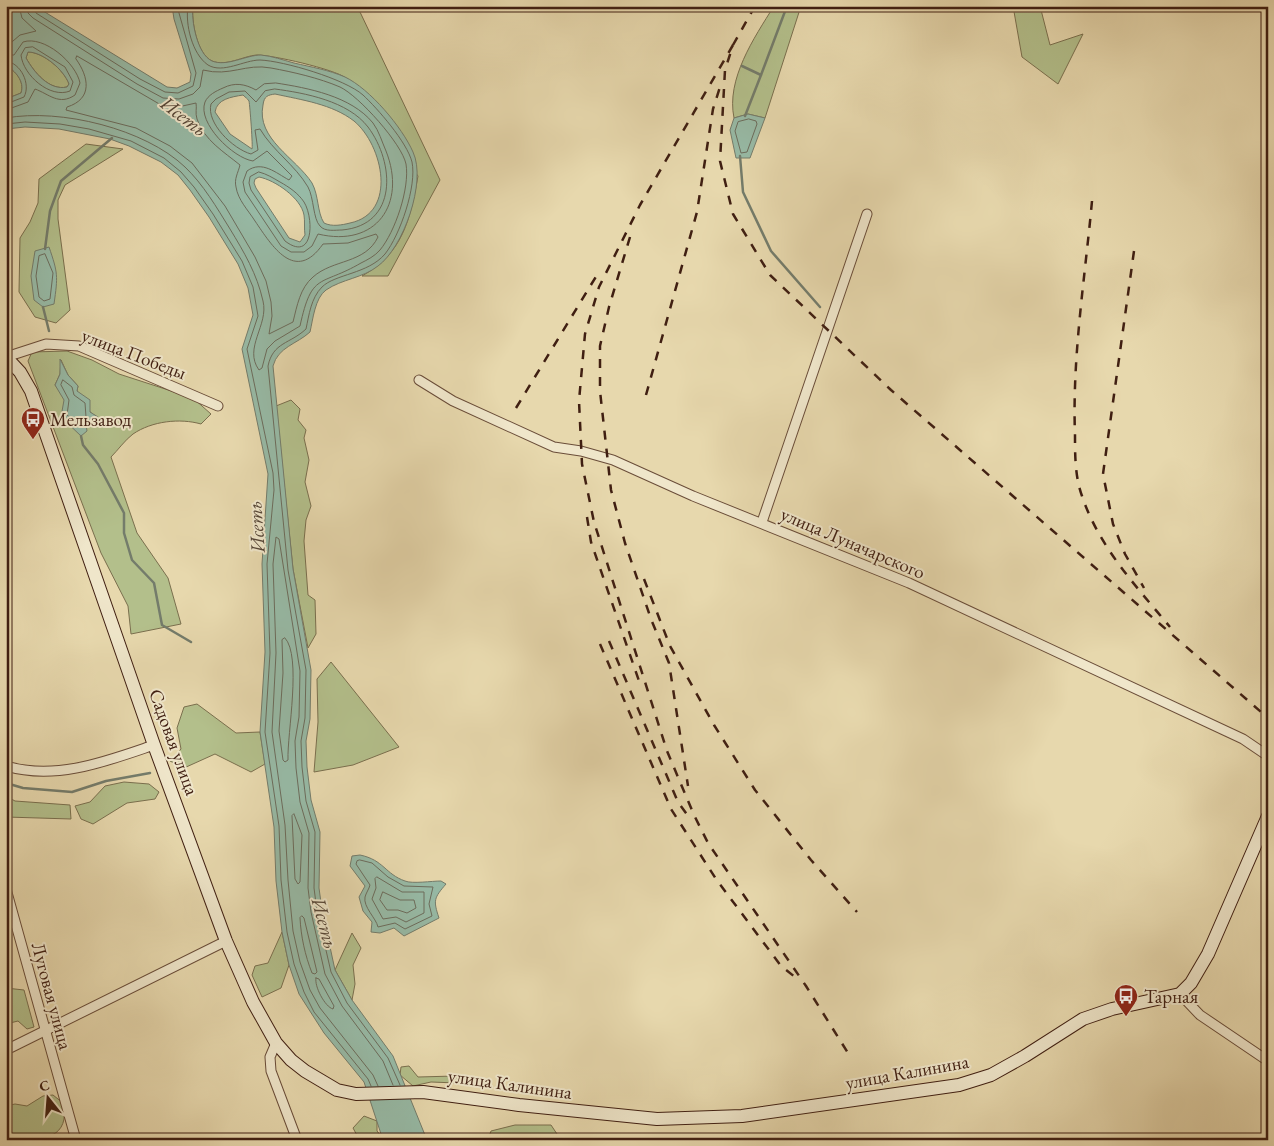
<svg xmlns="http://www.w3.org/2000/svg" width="1274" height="1146" font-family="'EB Garamond',serif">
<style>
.green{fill:#b3bf8b;stroke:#7a6f4e;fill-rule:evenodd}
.water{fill:#97baa6;stroke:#747c6b;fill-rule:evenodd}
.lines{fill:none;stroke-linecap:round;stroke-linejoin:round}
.shore{stroke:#6c6c5c;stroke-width:1}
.stream{stroke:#747c6b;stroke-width:2.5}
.minor-casing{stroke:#6a4d39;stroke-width:11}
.secondary-casing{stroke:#401f12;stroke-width:14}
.minor{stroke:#efe6ca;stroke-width:9}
.secondary{stroke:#efe6ca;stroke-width:12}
.rail{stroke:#401f12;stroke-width:2.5;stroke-dasharray:9 9;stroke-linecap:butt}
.labels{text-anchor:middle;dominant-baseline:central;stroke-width:4;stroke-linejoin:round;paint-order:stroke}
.street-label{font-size:19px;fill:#401f12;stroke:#efe6ca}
.poi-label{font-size:19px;fill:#401f12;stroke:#efe6ca;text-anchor:start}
.water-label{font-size:20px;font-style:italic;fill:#564637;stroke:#efe6ca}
</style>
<rect width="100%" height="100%" fill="#e7d8ad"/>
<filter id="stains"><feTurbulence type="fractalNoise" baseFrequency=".004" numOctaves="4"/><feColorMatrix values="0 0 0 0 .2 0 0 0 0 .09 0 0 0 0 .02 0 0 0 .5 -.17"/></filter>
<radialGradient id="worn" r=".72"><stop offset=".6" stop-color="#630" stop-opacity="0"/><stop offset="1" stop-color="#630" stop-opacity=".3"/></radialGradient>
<!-- green -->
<g class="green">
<path d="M193,6h158l9,6 80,168 -52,96h-26c41,-23 48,-56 56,-100 -18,-25 -36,-49 -54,-74 -5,-7 -11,-20 -18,-24 -12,-9 -74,-23 -89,-23 -14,1 -31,12 -45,6 -15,-6 -21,-41 -19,-55z"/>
<path d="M774,6h27l-36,112 -17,-4 -14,4c-8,-39 20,-80 40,-112z"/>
<polygon points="1013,6 1040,6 1050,45 1083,34 1058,84 1022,57"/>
<path d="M28,52c15,0 36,18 41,32l-2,3c-18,4 -33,-15 -41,-29z"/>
<path d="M6,65c9,6 19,16 15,28l-15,6z"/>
<polygon points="86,144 123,149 65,185 58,200 58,219 70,310 56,323 35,317 19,292 20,238 30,222 38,203 39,179"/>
<path d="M67,351l25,9 27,14 74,24 18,16 -10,10c-21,-6 -49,-3 -68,10 -8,6 -15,16 -22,23l26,76 31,45 13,46 -50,10 -3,-28 -27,-53 -73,-192 4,-9zM61,360l7,15 10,11 -1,5 13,21 7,5 -11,7 -31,-39 5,-11z"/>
<polygon points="291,400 300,409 298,420 306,430 304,438 309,460 305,482 311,506 306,520 304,541 308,595 315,600 316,634 308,648 293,569 276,406"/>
<polygon points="331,662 399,747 353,765 314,772 318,722 317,679"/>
<polygon points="197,704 236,733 260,732 265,764 251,772 215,754 184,768 170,761 181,749 177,728 184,707"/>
<polygon points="124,782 149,784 159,792 155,799 127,803 93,824 81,819 75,806 90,802 105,786"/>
<polygon points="6,796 15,801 70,805 71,819 6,817"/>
<polygon points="282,932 289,965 281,988 262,997 252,975 255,966 268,963"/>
<polygon points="352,933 361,948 353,965 355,984 352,1000 335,970"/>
<polygon points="6,988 24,990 34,1027 27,1029 18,1021 6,1024"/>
<polygon points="409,1066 418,1077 455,1076 460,1080 457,1083 431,1082 413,1086 400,1075 401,1067"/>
<path d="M53,1095l10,8c0,5 2,12 1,16 -4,25 -40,21 -58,21v-34l9,-2 12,2 16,-10z"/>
<polygon points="364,1116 377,1121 377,1131 381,1136 379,1140 359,1139 353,1128"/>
<polygon points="515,1125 551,1125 561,1140 488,1139 491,1131"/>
</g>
<!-- water -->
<g class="water">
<path d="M6,6h29l132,81 10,1 13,-6 1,-8 -17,-55 -2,-13h21c-2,14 4,48 19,55 15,6 34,-6 49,-6 11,1 22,5 33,8 17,4 35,7 51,14 25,12 57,50 68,75 14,30 -10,96 -35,114 -15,12 -36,13 -52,24 -11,8 -13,29 -16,42 -13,12 -32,15 -37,34l20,203 18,101 -1,49 -4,22 1,26 4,33 9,32 -1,56 3,22 13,60 17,30 41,56 34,84h-44l-19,-58 -40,-49 -25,-39 -10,-29 -7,-33 -6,-51 -2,-54 -14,-95 5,-80 -3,-88 6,-90 -26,-125 11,-34 -5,-27 -10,-24 -29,-47 -19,-27 -12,-15 -17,-13 -32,-16 -19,-7 -51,-10 -34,-2 -19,2v-30l15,-6c4,-12 -6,-22 -15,-28zM28,52c15,0 36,18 41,32l-2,3c-18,4 -33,-15 -41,-29zM275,94c27,6 57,10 79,27 29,24 44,92 -4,102 -8,2 -18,4 -26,0 -7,-11 -5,-27 -12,-40 -16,-25 -56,-44 -49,-78 1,-9 5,-10 12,-11zM243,95c3,3 4,3 6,6 1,5 4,46 3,48l-22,-15 -15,-22c2,-13 16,-15 28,-17zM259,177c16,3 42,21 45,38 1,6 0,14 1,20l-5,7 -11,-4 -33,-50 -2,-5 1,-4z"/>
<polygon points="748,114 765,118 750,158 736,158 730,130 734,118"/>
<path d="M49,247c9,26 9,29 5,57l-11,3 -9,-7 -3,-24 4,-25z"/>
<polygon points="60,359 68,375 78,386 77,391 90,400 90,412 98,417 86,424 87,431 81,436 61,417 64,400 55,385 60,374"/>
<path d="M360,855c24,5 25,19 45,26 7,3 27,0 36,0l5,3c-12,14 -13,16 -7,34l-35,18 -10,-8 -14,5 -9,-1 1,-10 -9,-11 -4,-14 6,-11 -15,-20 2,-10z"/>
</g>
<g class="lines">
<!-- shore -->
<g class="shore">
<polyline points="33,6 36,13 140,79 165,92 178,93 193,86 196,73 177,6"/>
<path d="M188,6c-3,18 4,48 20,59 15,9 36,-5 52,-5 24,1 85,19 103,35 14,13 44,47 49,67 5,24 -12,73 -27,92 -17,20 -50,20 -63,33 -11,11 -13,28 -16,42 -16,15 -33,13 -38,37l20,204 18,100 -1,48 -4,23 1,26 4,34 9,31 -1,56 3,23 14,61 16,31 41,55 12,27"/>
<polyline points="6,47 20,35 36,31 22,18 19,6"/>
<path d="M33,47l32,20 8,15 -3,9c-20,8 -47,-16 -49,-36l4,-7z"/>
<path d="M6,55h8l9,-13c21,-7 53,21 57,41l-5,12c-16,11 -26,-1 -40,-6l-7,13 -22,8"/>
<path d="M77,56l84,49 17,2 18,-4c1,5 -1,10 1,16 7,21 27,33 43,46 -2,8 -6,14 -4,22 2,13 12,23 19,34 17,25 40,63 68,23l25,-1 28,-9 2,3c-13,27 -45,22 -65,40 -13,11 -16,29 -20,45l-24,12 3,-18 -1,-14 -5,-21 -11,-24 -30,-51 -33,-43 -22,-17 -34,-18 -70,-18 1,-3c26,-8 22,-30 9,-48z"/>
<path d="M6,61c15,2 25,23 18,36l-18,7"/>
<path d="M276,83c32,5 75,13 97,40 6,8 9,19 13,28 21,53 -10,97 -68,83l-6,12 -8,6h-13l-10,-6 -36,-54 -2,-10 4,-11c15,-11 29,2 42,9l3,-4 -25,-25 -14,10c-20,-3 -56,-38 -48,-59 3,-7 11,-11 18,-14 12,-6 22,-4 33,2l8,-6z"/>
<path d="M275,89c30,4 73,12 93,38 27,36 30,98 -26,103 -7,0 -17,2 -22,-4 -7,-7 -6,-28 -12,-39 -13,-22 -35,-36 -48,-58l-5,1 3,20 -7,4c-18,-5 -45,-31 -40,-50l5,-5 13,-7 16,-1 11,11 9,-11z"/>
<path d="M6,118c55,-10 139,11 179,49 18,17 32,41 45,62 14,23 27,45 33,72 6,24 -20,47 -4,69l3,-2 5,-19 8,-8 25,-15c12,-55 20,-39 61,-63 6,-3 14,-7 19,-13 15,-18 30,-62 26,-86 -4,-20 -47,-68 -66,-77 -21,-9 -47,-15 -69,-19 -25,-5 -41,9 -68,2l-3,17 -7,7 -14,5 -16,-1 -26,-14 -104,-66 -5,-5 -1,-7"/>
<polygon points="749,119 756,121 757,124 747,152 741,153 735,131 738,122"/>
<polyline points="6,124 25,122 60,124 89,129 131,141 164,158 181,172 194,187 213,214 242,261 253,287 258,316 247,349 273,473 274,490 267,564 270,653 265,732 279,826 281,880 287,932 294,964 304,992 314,1012 368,1079 371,1086"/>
<path d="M259,172c8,2 14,6 21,10 9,5 18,11 24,20 10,16 10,61 -19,39l-34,-51 -2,-7 1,-6z"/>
<polygon points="45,254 53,273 50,299 44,301 39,297 36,276 39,256"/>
<polygon points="63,380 72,387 74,395 85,403 86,417 80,426 67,415 69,400 61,385"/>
<path d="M285,638c17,18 2,96 3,122l-3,2 -2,-2 -4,-29 4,-58 -1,-33z"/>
<polygon points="294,814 302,835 300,882 298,884 295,879 292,816"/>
<path d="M360,860l12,3 16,14 16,9 29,1 -4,17 3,12 -27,13 -10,-6 -17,4c-2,-9 -15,-20 -13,-30 1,-4 4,-8 5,-12l-14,-21 1,-3z"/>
<polygon points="377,877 402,892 424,892 424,913 406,922 396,917 383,919 372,899 376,888 375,879"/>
<polygon points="383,892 400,900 414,900 416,908 407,913 398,910 387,910 380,900"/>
<path d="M302,916l2,2 13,54 -2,2 -3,-1c-7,-18 -11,-36 -12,-55z"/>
<path d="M316,978l3,1 15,27 -1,3c-8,-2 -19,-23 -17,-31z"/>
<polyline points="378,1086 373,1075 320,1008 310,990 300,962 293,931 288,880 285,825 272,732 276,653 273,564 276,537 279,539 300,671 299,717 295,741 296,768 300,802 309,833 308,888 311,912 325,974 342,1006 383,1061 393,1085"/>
</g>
<!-- stream -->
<g class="stream">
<polyline points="742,66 761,75 787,6"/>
<polyline points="745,116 761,75"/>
<polyline points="740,156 743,192 771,251 820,307"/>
<polyline points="45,249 50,211 61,181 112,138"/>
<polyline points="43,307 49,331"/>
<polyline points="81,436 83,445 98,464 124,513 124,533 132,560 154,583 162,625 191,642"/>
<polyline points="6,783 23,788 72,792 106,781 150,773"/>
</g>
<!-- minor casing -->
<g class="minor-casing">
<g id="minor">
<polyline points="6,357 46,344 79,346 218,406"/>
<polyline points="419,380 453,401 554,447 581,451 613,460 693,496 909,583 1243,739 1268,756"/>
<polyline points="762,522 867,214"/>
<path d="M6,766c50,15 101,-5 148,-21"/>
<polyline points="6,889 76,1140"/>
<polyline points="1180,994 1200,1015 1268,1061"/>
<polyline points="276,1043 270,1057 271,1071 297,1140"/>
<polyline points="6,1050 226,941"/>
</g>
</g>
<!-- secondary casing -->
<g class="secondary-casing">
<polyline id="secondary" points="6,357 20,372 31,391 154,745 226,941 253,1002 276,1043 291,1060 305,1071 337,1090 356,1094 423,1092 519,1105 657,1119 742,1116 959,1085 991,1075 1025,1056 1083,1019 1112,1009 1180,994 1191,983 1208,954 1268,816"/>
</g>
<!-- minor -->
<use href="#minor" class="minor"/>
<!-- secondary -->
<use href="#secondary" class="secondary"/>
<!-- rail -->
<g class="rail">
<polyline points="755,6 733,45 725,70 720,161 733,214 770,275 891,390 1268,718"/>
<polyline points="733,45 640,205 599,287 585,334 579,401 582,464 594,522 667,751 694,815 708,843 806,986 848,1053"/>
<path d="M1092,201c-7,77 -20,156 -17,234 0,20 0,42 7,61 17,51 54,90 88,131"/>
<polyline points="630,237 609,307 600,346 600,391 611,490 625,543 651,619 669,663 688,786"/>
<polyline points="1134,251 1103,474 1113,524 1125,554 1144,588"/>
<polyline points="646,395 697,212 713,109 720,87"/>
<polyline points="516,408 600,270"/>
<polyline points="587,517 591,542 639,681"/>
<polyline points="644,579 670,646 714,725 755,790 811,860 857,912"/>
<polyline points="609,641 678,802 691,820"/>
<polyline points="600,644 671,809 716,879 781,966 795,977"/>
</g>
</g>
<!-- icons -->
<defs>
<g id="bus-pin" transform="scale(1.25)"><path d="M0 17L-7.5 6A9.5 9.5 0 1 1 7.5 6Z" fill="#8f2418" stroke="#efe6ca"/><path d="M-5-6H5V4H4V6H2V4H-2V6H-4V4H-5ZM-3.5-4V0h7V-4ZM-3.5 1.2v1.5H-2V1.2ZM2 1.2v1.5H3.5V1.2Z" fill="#fff"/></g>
</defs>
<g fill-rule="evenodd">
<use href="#bus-pin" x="33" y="419"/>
<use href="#bus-pin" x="1126" y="996"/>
</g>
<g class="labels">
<!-- street labels -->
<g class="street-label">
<text transform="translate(134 354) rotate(21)">улица Победы</text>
<text transform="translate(853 543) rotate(23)">улица Луначарского</text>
<text transform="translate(174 742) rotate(70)">Садовая улица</text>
<text transform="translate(52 996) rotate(75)">Луговая улица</text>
<text transform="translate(907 1072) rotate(-10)">улица Калинина</text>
<text transform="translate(510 1084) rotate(8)">улица Калинина</text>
</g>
<!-- poi labels -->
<g class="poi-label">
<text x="50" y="419">Мельзавод</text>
<text x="1144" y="996">Тарная</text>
</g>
<!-- water labels -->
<g class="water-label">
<text transform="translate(184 116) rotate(37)">Исеть</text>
<text transform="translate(256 527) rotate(-94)">Исеть</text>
<text transform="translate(325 923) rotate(75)">Исеть</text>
</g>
</g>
<!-- margin -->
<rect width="1274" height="1146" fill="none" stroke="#e7d8ad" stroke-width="25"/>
<rect x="8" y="8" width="1259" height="1131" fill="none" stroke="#401f12" stroke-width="2.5"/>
<rect x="12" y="12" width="1249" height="1121" fill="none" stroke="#401f12"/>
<!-- north arrow -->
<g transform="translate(48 1098) rotate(343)" stroke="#efe6ca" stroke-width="4" paint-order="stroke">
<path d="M0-4L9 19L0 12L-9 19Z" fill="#401f12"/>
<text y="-8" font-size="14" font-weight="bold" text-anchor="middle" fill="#401f12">С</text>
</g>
<rect width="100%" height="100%" filter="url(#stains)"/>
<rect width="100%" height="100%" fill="url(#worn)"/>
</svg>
